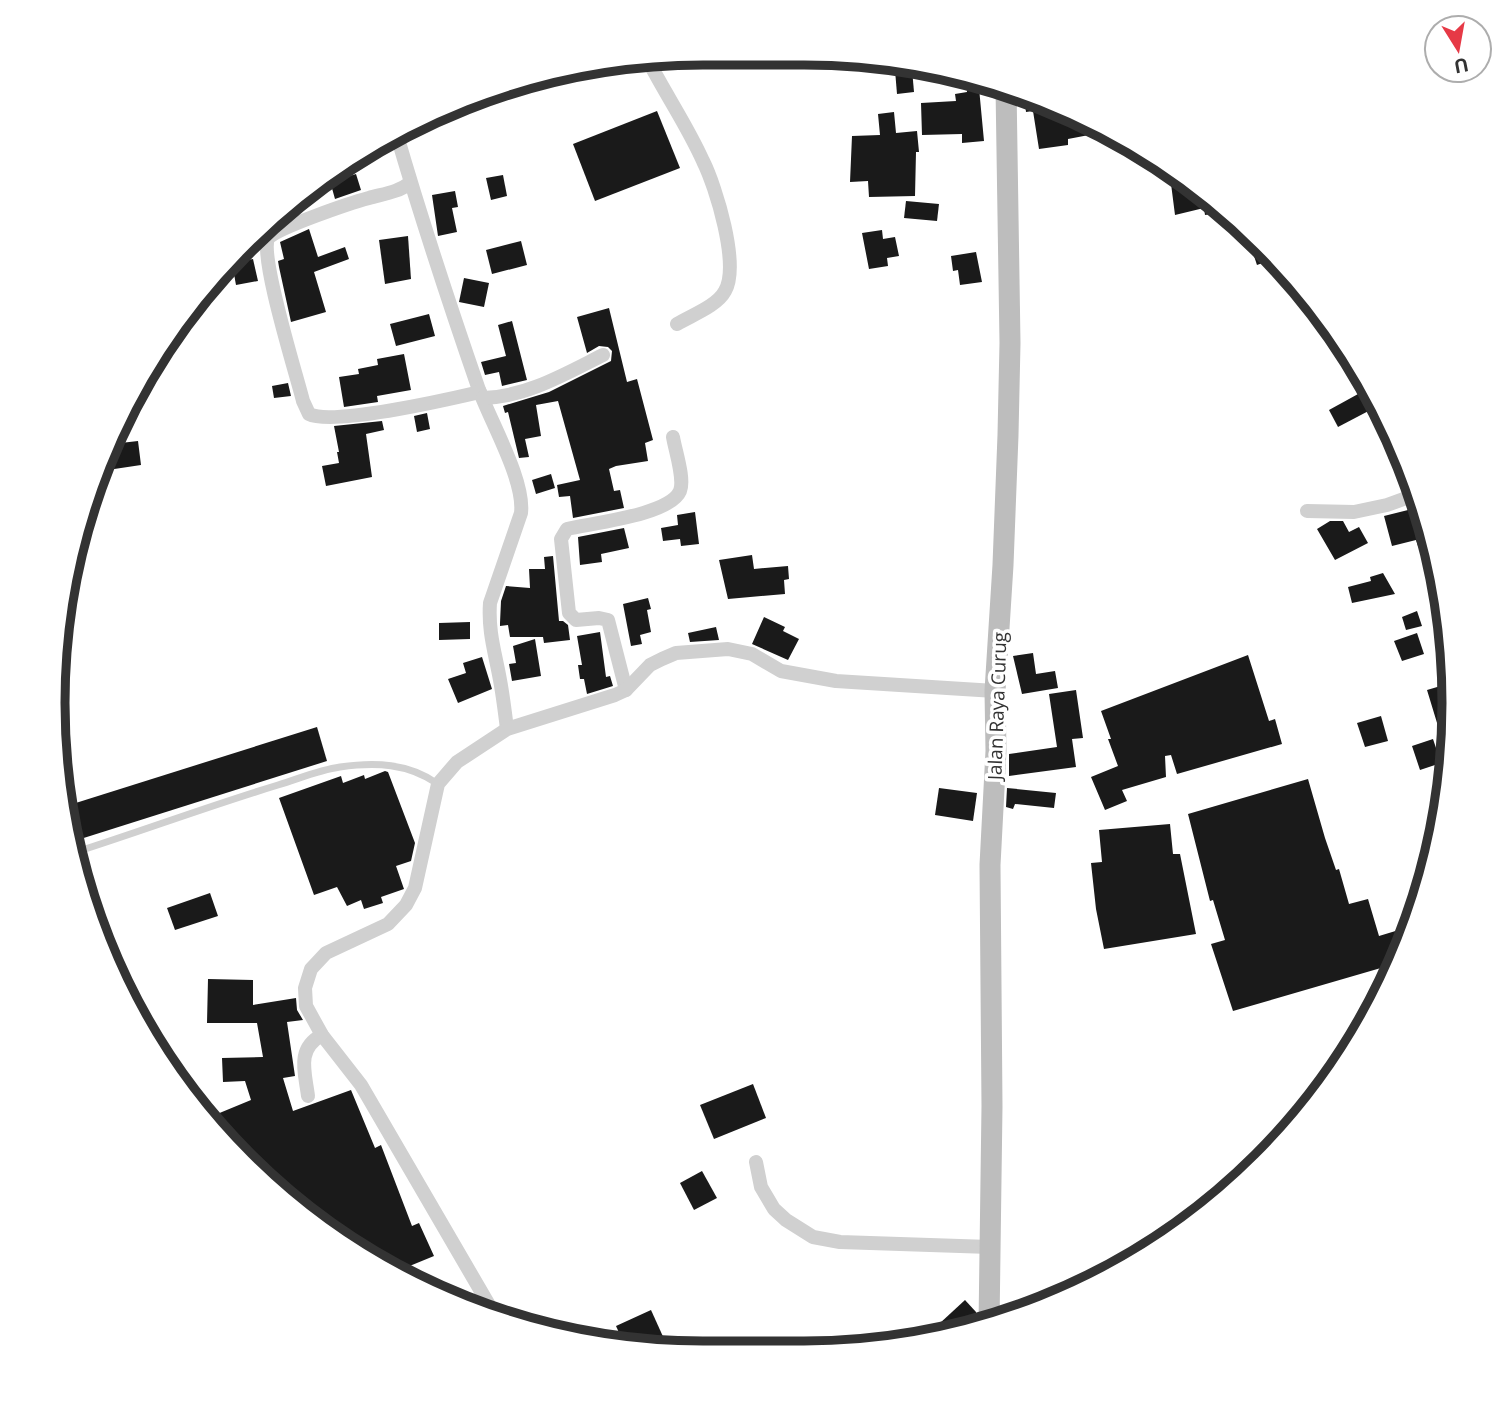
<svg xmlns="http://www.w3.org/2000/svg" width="1507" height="1406" font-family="'Open Sans',sans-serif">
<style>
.building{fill:#1a1a1a}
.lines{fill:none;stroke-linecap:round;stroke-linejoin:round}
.lane{stroke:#d0d0d0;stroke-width:7}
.street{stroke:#d0d0d0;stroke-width:14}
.secondary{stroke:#bdbdbd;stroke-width:21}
.labels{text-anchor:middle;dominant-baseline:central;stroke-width:7;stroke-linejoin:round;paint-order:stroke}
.street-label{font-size:19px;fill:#333;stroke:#fff}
.rim{fill:none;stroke:#333;stroke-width:9}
</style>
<rect width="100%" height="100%" fill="#fff"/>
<!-- building -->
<g class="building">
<polygon points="912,69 914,92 897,94 895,70"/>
<polygon points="966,74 994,83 993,87 979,88 984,141 962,143 962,134 922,135 921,103 956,101 955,94 967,92"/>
<polygon points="1024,94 1092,120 1110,131 1068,139 1068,145 1039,149 1033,111 1026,112"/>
<polygon points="657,111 680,168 595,201 573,144"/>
<polygon points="894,112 896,133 917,131 919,152 916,152 915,196 869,197 868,181 850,182 852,136 880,135 878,114"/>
<polygon points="341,166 343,178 356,174 361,190 335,199 328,174"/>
<polygon points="1169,168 1200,187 1219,205 1219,213 1205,215 1204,208 1175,215"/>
<polygon points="503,175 507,196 491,200 486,178"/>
<polygon points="455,191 458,207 452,208 457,232 438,236 432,195"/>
<polygon points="906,201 939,204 937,221 904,218"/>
<polygon points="309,229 318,257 345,247 349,259 314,272 326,312 291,322 279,267 278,261 284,259 280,242"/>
<polygon points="1245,229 1276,258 1257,265"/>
<polygon points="882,230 883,239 895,237 899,256 887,258 888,266 869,269 862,233"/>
<polygon points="408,236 411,279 385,284 379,240"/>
<polygon points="521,241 527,265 492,274 486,250"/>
<polygon points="976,252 982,282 960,285 958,270 953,271 951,256"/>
<polygon points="253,259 258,281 236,285 232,263"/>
<polygon points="464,278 489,283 484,307 459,302"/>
<polygon points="609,308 627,382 637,379 653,440 645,443 648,461 616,466 609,469 614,491 620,490 624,508 573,518 570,496 559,497 557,485 580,480 558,401 536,405 541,436 525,439 529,457 519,458 508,412 505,413 503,406 549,392 611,361 612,351 608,347 599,346 587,353 577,317"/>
<polygon points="429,314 435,336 396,346 390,324"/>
<polygon points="512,321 527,380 502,386 499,372 485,375 481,362 506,356 498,325"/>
<polygon points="404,354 411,390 377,396 378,402 344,407 339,377 359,374 358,369 378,365 377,359"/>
<polygon points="288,383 291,396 274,398 272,386"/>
<polygon points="1369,388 1378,406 1338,427 1329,410"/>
<polygon points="427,413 430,429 417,432 414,416"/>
<polygon points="382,421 384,430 366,434 372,477 326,486 322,466 339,463 337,452 339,452 334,426"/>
<polygon points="1393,433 1402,455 1389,459 1382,437"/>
<polygon points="138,441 141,465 101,471 112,444"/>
<polygon points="551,474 555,488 536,494 532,480"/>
<polygon points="1412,476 1416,484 1402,489 1399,482"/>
<polygon points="1422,503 1431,542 1418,546 1416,540 1392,546 1384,516 1408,510 1407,508"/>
<polygon points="695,512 699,544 681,546 680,539 663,541 661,528 678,525 677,515"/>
<polygon points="1330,521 1343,521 1349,532 1359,527 1368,543 1335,560 1317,529"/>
<polygon points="624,528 629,548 601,554 602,562 580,565 578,537"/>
<polygon points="752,555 754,569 788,566 789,579 784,580 785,594 728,599 719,560"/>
<polygon points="553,556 559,621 563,621 568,625 570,640 544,643 543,637 510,637 508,625 500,626 500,623 501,601 506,586 530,588 529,569 545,569 544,557"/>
<polygon points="1383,573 1395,594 1352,603 1348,587 1371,581 1370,577"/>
<polygon points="648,598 651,609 647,610 651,632 640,635 642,644 631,646 623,604"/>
<polygon points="1417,611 1422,626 1406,630 1402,617"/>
<polygon points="764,617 785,627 783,631 799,639 788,660 752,644"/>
<polygon points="470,622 470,639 439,640 439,623"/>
<polygon points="716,627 719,640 690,642 688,633"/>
<polygon points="600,632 606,677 610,676 613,686 587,694 584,679 580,679 578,665 582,665 577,636"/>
<polygon points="1417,633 1424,654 1402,661 1394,641"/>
<polygon points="535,639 541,676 512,681 509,664 516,663 513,646"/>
<polygon points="1033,653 1036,674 1055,671 1058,688 1022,694 1013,656"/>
<polygon points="1248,655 1269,721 1275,719 1282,744 1177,774 1171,755 1165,756 1166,777 1122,790 1127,801 1105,810 1091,777 1118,766 1108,739 1111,739 1101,711"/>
<polygon points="482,657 492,689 458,703 448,679 466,673 463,663"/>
<polygon points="1444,685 1450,708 1452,708 1453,732 1441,736 1427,690"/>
<polygon points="1076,690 1083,738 1072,739 1076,767 1009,776 1009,754 1057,747 1049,694"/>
<polygon points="1381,716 1388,741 1365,747 1357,723"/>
<polygon points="317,727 327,761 71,842 63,807"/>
<polygon points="1433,739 1441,763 1420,770 1412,746"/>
<polygon points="385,771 388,772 415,843 411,861 396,866 404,889 381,897 383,903 364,909 361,900 347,906 337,887 314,895 279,798 341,776 343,783 364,775 365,779"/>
<polygon points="1308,779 1325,838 1336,870 1339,869 1349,904 1368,899 1379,936 1412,926 1398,963 1233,1011 1211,944 1225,940 1213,900 1210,901 1188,814"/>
<polygon points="939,788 977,793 973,821 935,815"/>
<polygon points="1007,788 1056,793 1054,808 1015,804 1013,809 1006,807"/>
<polygon points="1170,824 1173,854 1180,854 1196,934 1104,949 1096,909 1091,863 1102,862 1099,830"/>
<polygon points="210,893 218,916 175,930 167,908"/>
<polygon points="208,979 253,980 253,1005 296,998 297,1010 303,1020 287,1022 295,1076 283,1078 293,1111 351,1090 375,1148 381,1145 412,1226 419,1223 434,1256 395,1272 341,1244 214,1132 205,1119 251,1100 245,1081 223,1082 222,1058 263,1057 257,1023 207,1023"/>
<polygon points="753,1084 766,1118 714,1139 700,1105"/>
<polygon points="702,1171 717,1198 694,1210 680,1183"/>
<polygon points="965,1300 976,1312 976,1327 949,1334 939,1324"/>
<polygon points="651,1310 665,1341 650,1348 625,1346 616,1326"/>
</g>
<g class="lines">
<!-- lane -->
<path class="lane" d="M73,853c69,-22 136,-47 205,-68 20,-6 41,-15 62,-18 35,-5 68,-4 98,17"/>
<!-- street -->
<g class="street">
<path d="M649,62c17,33 39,65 54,99 13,26 37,104 22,130 -8,15 -33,24 -48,33"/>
<path d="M396,132c25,86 53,171 82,255 12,34 47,93 43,126l-31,90c-2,29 5,49 10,77 3,16 5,33 7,49"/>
<path d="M410,183c-11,9 -27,11 -41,15 -19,5 -89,29 -101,40 -8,21 28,135 35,163l6,13c23,12 141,-15 171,-22"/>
<polyline points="244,246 266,242"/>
<path d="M483,398c43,-1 82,-24 120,-43"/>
<polyline points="1307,511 1354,512 1387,505 1420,493"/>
<path d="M626,690l-18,-70 -9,-2 -23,2 -7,-7 -8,-74 6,-10c25,-6 103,-14 113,-38 5,-12 -5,-41 -7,-54"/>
<path d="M308,1096c-3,-24 -12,-47 14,-61"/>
<polyline points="756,1162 761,1187 774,1209 786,1220 813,1237 840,1242 990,1247"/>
<polyline points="496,1317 361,1085 322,1035 306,1006 305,988 311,969 326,953 388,924 406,905 415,888 438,784 457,762 507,729 615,695 626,690 650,665 662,659 676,653 728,649 752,654 781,671 836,681 995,691"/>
</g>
<!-- secondary -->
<polyline class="secondary" points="989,1325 992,1106 990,865 996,751 995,691 1003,565 1008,435 1010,343 1006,87"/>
</g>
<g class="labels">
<!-- street labels -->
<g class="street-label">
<text transform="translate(997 706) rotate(-88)">Jalan Raya Curug</text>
</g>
</g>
<!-- crop -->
<path d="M0 0H1507V1406H0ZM703 65H804A638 638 0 0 1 1442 703V703A638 638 0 0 1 804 1341H703A638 638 0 0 1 65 703V703A638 638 0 0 1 703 65Z" fill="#fff" fill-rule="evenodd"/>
<path class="rim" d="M703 65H804A638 638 0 0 1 1442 703V703A638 638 0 0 1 804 1341H703A638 638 0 0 1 65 703V703A638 638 0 0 1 703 65Z"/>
<!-- north arrow -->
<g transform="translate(1458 49) rotate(169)"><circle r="33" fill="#ffffff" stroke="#adadad" stroke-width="2"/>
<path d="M0-5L12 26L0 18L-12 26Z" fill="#e63946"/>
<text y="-10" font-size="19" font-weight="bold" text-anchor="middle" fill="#333333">U</text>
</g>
</svg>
